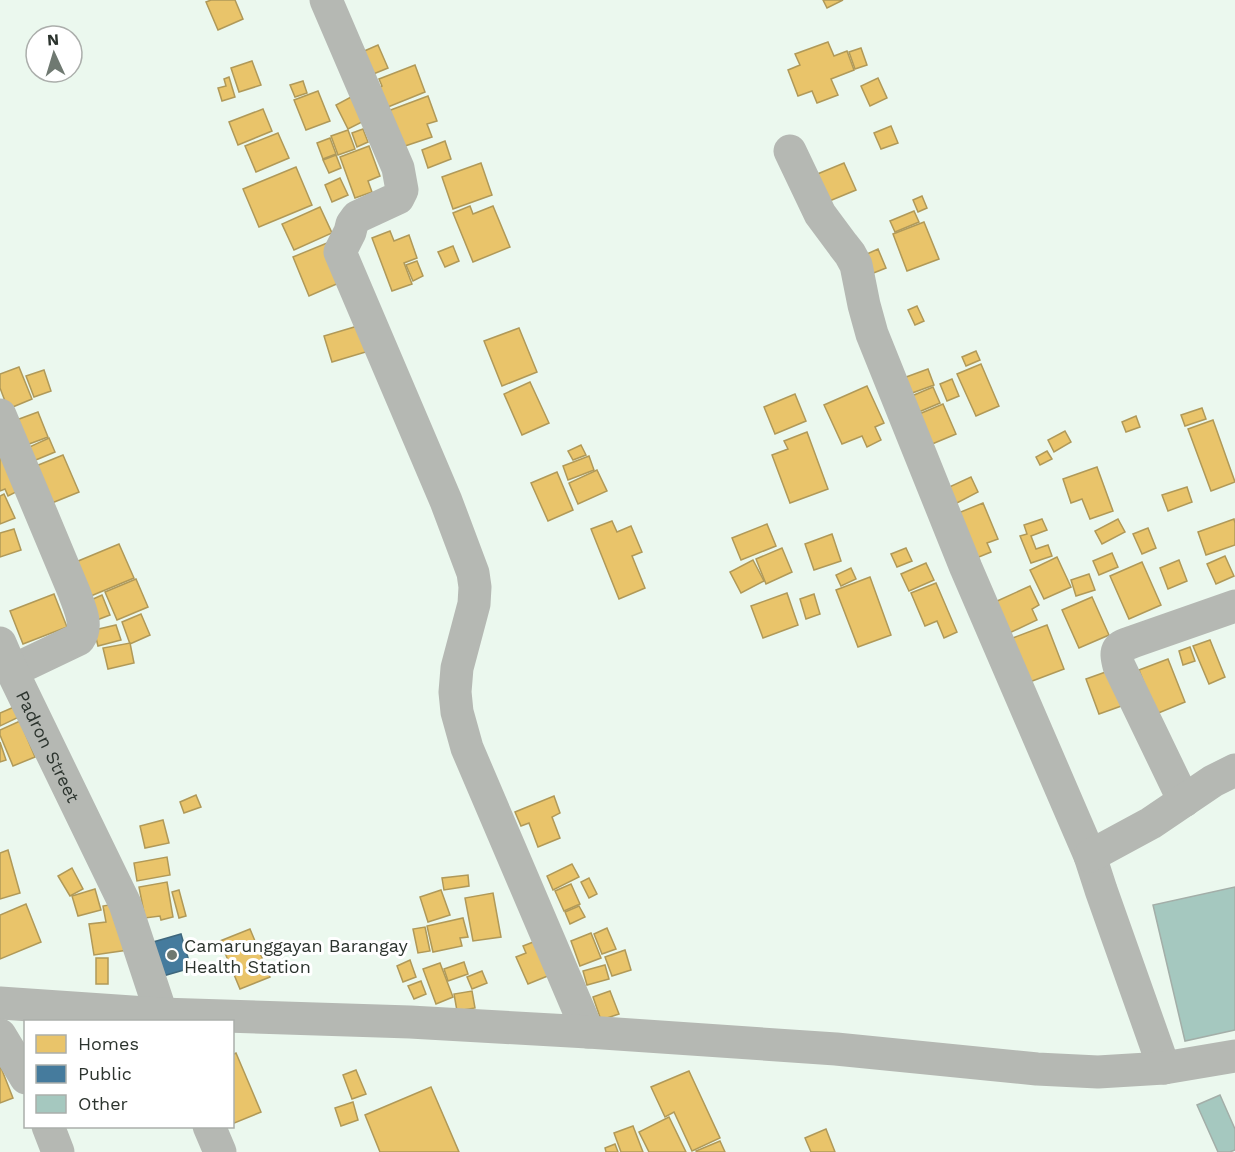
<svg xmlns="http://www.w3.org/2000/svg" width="1235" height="1152" font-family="'Work Sans',sans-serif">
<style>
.homes{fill:#e9c46a;stroke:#b09958;stroke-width:1.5}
.public{fill:#457b9d;stroke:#3e667c;stroke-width:1.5}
.building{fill:#a5c8bf;stroke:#a3aea8;stroke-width:1.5}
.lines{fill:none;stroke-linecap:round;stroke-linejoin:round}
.minor{stroke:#b5b8b3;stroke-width:33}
.poi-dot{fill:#6f7971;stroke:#fff;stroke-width:2}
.labels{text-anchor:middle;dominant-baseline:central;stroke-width:6;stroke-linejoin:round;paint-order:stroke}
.street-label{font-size:18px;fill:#2c342e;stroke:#fff}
.poi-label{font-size:18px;fill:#2c342e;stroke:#fff;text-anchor:start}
</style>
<rect width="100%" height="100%" fill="#ebf8ee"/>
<!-- homes -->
<g class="homes">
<polygon points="211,0 235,0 243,19 218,30 206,2"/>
<polygon points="823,0 843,0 827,8"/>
<polygon points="828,42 834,56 847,51 854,70 831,79 838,95 817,103 812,91 798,96 788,70 800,65 795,54"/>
<polygon points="378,45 388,68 371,75 362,52"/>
<polygon points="861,48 867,65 855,69 849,52"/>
<polygon points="252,61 261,85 239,92 231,68"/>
<polygon points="415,65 425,92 383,109 375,89 382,86 379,79"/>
<polygon points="229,77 235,97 222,101 218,88 226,86 224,79"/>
<polygon points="878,78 887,98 870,106 861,86"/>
<polygon points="303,81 307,93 295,97 290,85"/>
<polygon points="318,91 330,121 306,130 294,100"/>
<polygon points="428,96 437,121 427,124 432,137 402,147 388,111"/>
<polygon points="351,97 364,121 348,129 336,105"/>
<polygon points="263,109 272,131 238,145 229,122"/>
<polygon points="891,126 898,143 881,149 874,133"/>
<polygon points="363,129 368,142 357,147 352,133"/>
<polygon points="348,130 355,149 338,155 331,136"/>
<polygon points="278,133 289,158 256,172 245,146"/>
<polygon points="330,138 336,154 323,159 317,143"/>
<polygon points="445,141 451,159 428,168 422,150"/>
<polygon points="369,146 380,176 368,181 372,192 355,198 340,157"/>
<polygon points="336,155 341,168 329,173 323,160"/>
<polygon points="481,163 492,195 453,209 442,177"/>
<polygon points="844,163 856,190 827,202 815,175"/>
<polygon points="296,167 312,205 259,227 243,189"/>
<polygon points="340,178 348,195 332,202 325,185"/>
<polygon points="922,196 927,208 918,212 913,200"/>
<polygon points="470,206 473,214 493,206 510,247 473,262 453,213"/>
<polygon points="320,207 332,233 294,250 282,224"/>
<polygon points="914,211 919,222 895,232 890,221"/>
<polygon points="924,222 939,259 907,271 893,234"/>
<polygon points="390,231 394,241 409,235 417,258 404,263 412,284 392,291 372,238"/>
<polygon points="332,241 348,279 309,296 293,257"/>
<polygon points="453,246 459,261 445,267 438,252"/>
<polygon points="878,249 886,268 866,276 858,258"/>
<polygon points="417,261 423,276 413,281 406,265"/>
<polygon points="917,306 924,321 915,325 908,310"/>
<polygon points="361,325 369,351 332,362 324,336"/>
<polygon points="519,328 537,372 502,386 484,341"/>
<polygon points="976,351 980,360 966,366 962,357"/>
<polygon points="981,364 999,406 976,416 957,374"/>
<polygon points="19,367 32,399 8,409 0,388 0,374"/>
<polygon points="928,369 934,385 904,396 898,380"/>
<polygon points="44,370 51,391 34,397 26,376"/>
<polygon points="952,379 959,396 947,401 940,384"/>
<polygon points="530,382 549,423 522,435 504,394"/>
<polygon points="867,386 884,423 875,427 881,440 867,447 862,436 842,444 824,405"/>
<polygon points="933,387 940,403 914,414 907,398"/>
<polygon points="795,394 806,421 775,434 764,407"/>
<polygon points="943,404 956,434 925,447 912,417"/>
<polygon points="1202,408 1206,419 1185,426 1181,415"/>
<polygon points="38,412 48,437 21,447 11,422"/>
<polygon points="1136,416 1140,427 1126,432 1122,422"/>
<polygon points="1213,420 1235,482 1211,491 1188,429"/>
<polygon points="1065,431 1071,442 1054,452 1048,440"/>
<polygon points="807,432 828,489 790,503 772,455 788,449 784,441"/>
<polygon points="49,438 55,452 31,462 25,449"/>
<polygon points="0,444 22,489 8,496 5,489 0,491"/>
<polygon points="581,445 586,455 573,460 568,451"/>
<polygon points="1047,451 1052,459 1040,465 1036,457"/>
<polygon points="63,455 79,492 47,505 31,468"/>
<polygon points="589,456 594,470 568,480 563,466"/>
<polygon points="1097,467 1113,511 1090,519 1082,499 1071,503 1063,479"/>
<polygon points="597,470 607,491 578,504 569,483"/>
<polygon points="557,472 573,510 548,521 531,483"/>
<polygon points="971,477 978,492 955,504 947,488"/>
<polygon points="1187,487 1192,502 1168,511 1162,495"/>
<polygon points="4,494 15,518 0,524 0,496"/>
<polygon points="983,503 998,539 987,543 991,552 969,561 951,516"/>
<polygon points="1042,519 1047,530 1031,536 1036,549 1048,545 1052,556 1031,563 1020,536 1027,534 1024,525"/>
<polygon points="1118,519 1125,532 1102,544 1095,531"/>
<polygon points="1234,519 1235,523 1235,545 1206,555 1198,532"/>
<polygon points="612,521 617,532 631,526 642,552 632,556 645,588 619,599 591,529"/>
<polygon points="767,524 776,546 741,560 732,538"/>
<polygon points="1148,528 1156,548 1142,554 1133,534"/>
<polygon points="14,529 21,550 0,557 0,533"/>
<polygon points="832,534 841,561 814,570 805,544"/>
<polygon points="119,544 134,578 86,598 71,564"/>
<polygon points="782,548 792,572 766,584 756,559"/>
<polygon points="906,548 912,561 897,567 891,554"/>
<polygon points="1112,553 1118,567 1099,575 1093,561"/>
<polygon points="1225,556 1234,576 1216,584 1207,564"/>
<polygon points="1057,557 1071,587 1044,599 1030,570"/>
<polygon points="753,560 764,581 741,593 730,572"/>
<polygon points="1179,560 1187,581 1168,589 1160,568"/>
<polygon points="1142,562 1161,605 1129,619 1110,576"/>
<polygon points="926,563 934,580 909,591 901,574"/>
<polygon points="851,568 856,579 841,586 836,575"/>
<polygon points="1089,574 1095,590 1076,596 1071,580"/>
<polygon points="870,577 891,635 858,647 836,590"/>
<polygon points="136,579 148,607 117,620 105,592"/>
<polygon points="936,583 957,632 944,638 937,621 925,626 911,593"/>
<polygon points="1030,586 1039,605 1032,609 1037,620 1003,636 995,602"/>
<polygon points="787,593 798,625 763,638 751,606"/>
<polygon points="54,594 67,627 23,644 10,611"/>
<polygon points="814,594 820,614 806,619 800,599"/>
<polygon points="102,595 110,615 89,623 82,604"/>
<polygon points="1092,597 1109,635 1079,648 1062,610"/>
<polygon points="141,614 150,635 130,644 122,622"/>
<polygon points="116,625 121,640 98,646 94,630"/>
<polygon points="1047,625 1064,669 1027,683 1010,639"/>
<polygon points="1210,640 1225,677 1209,684 1193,646"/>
<polygon points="130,643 134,663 108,669 103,648"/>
<polygon points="1190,647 1195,661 1183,665 1179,651"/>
<polygon points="1168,659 1185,702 1156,714 1139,670"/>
<polygon points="1114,669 1127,704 1099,714 1086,679"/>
<polygon points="14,707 19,717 0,726 0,713"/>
<polygon points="20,721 35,757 13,766 0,735 0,730"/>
<polygon points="0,742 6,760 0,762"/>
<polygon points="196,795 201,807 184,813 180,802"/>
<polygon points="554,796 560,813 552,817 560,838 538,847 529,823 521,826 515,812"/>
<polygon points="163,820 169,843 145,848 140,826"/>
<polygon points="8,850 20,893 0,899 0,853"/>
<polygon points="167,857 170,875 137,881 134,863"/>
<polygon points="572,864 579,877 553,890 547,876"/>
<polygon points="72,868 83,889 70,896 58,876"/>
<polygon points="468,875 469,886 444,890 442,878"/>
<polygon points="589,878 597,894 589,898 581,882"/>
<polygon points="167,882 173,917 161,920 160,916 145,918 139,887"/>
<polygon points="571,884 580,904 564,911 555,891"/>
<polygon points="95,889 101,910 78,916 72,896"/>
<polygon points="179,890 186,916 179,918 172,892"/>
<polygon points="441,890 450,915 428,922 420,897"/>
<polygon points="493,893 501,937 473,941 465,898"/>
<polygon points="120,903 128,950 94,955 89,924 106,922 103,906"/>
<polygon points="26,904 41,942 0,959 0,915"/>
<polygon points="579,906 585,917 570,924 565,912"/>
<polygon points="463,918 468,937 460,938 462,946 433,952 427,926"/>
<polygon points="425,927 430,951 418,953 413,929"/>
<polygon points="607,928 616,949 602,954 594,934"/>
<polygon points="250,929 270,977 240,989 220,941"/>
<polygon points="591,933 601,958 580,966 571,941"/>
<polygon points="541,939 555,973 528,984 516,957 526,953 523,946"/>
<polygon points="625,950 631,970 612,976 605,957"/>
<rect x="96" y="958" width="12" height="26"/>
<polygon points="410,960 416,977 403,982 397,966"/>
<polygon points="464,962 468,974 448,981 444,969"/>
<polygon points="440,963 453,997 436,1004 423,969"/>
<polygon points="605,965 609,979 587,985 583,971"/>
<polygon points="482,971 487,983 472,989 467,977"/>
<polygon points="421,981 426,994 414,999 408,986"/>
<polygon points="472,991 475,1008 457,1011 454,994"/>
<polygon points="610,991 619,1014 601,1020 593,997"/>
<polygon points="236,1053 261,1112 232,1124 232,1055"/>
<polygon points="0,1065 13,1098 0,1103"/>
<polygon points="356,1070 366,1094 352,1099 343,1075"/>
<polygon points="689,1071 720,1138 692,1151 674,1112 665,1117 651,1087"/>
<polygon points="431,1087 459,1152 380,1152 365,1115"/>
<polygon points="353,1102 358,1120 341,1126 335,1108"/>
<polygon points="669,1117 686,1152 649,1152 639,1132"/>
<polygon points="633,1126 643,1152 621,1152 614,1133"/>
<polygon points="826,1129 835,1152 811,1152 805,1138"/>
<polygon points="720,1141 725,1152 697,1152 696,1151"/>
<polygon points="615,1144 618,1152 606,1152 605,1148"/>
</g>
<!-- public -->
<polygon class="public" points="181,934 191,968 163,976 153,942"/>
<!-- building -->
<g class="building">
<polygon points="1235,887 1235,1030 1185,1041 1153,905"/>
<polygon points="1220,1095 1235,1129 1235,1150 1230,1152 1218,1152 1197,1105"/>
</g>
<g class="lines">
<!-- minor -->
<g class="minor">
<polyline points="326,0 398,168 402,190 398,198 357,217 352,224 350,232 340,252 446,501 473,573 475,587 474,604 457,668 455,692 457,712 467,748 588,1032"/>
<polyline points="790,151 820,214 843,245 850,254 856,265 864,305 872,334 966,568 1090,856 1101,890 1164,1068"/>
<path d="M0,415l74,177c5,15 15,33 5,47l-67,32"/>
<path id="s1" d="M0,643l12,28 113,233 39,118"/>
<path d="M1184,801l-65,-135c-5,-19 -1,-19 16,-25l100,-35"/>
<polyline points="1090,856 1151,823 1213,781 1235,770"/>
<polyline points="0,1003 161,1014 410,1022 588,1032 836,1049 1037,1069 1098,1072 1164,1068 1235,1056"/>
<polyline points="0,1035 26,1078"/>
<polyline points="48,1126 58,1152"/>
<polyline points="209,1126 220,1152"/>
</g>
</g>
<!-- markers -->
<circle class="poi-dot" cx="172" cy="955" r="6"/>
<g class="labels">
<!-- street labels -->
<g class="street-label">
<text stroke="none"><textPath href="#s1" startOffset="114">Padron Street</textPath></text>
</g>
<!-- poi labels -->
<g class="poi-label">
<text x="184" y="945">Camarunggayan Barangay<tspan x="184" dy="21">Health Station</tspan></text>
</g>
</g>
<!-- legend -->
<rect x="24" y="1020" width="210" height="108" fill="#ffffff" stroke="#abaeab" stroke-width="1.5"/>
<rect x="36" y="1035" width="30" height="18" fill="#e9c46a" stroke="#abaeab" stroke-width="1.5"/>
<text x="78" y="1050" font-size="18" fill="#2c342e">Homes</text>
<rect x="36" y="1065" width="30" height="18" fill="#457b9d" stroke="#abaeab" stroke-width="1.5"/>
<text x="78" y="1080" font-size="18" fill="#2c342e">Public</text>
<rect x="36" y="1095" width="30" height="18" fill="#a5c8bf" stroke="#abaeab" stroke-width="1.5"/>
<text x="78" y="1110" font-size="18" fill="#2c342e">Other</text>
<!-- north arrow -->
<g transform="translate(54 54) rotate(356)"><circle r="28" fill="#ffffff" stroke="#abaeab" stroke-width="1.5"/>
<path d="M0-4.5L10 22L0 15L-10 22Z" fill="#6f7971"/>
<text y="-9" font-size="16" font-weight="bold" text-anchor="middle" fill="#2c342e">N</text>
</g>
</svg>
